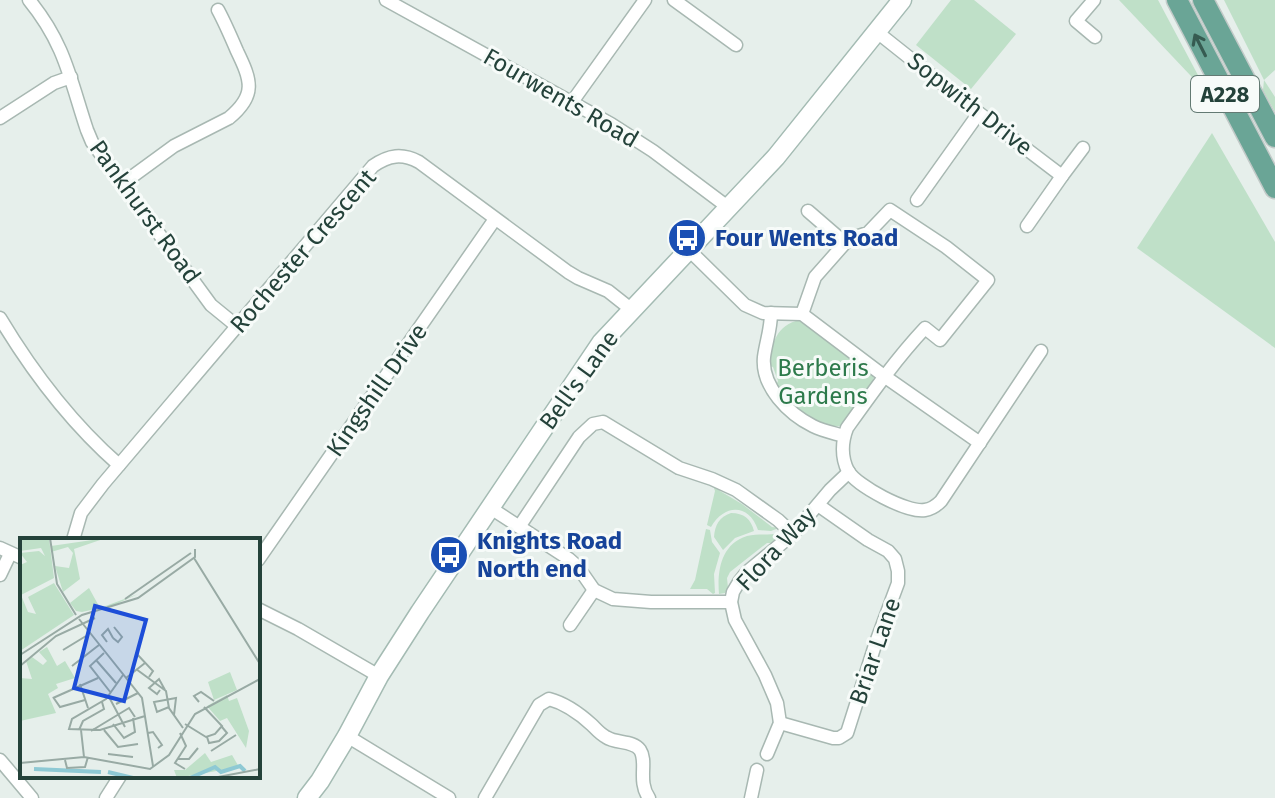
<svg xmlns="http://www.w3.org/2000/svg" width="1275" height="798" font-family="'Fira Sans',sans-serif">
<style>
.green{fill:#bfe0c8}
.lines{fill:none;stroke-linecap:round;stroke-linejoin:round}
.street-casing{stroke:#a8b8b2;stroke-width:15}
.secondary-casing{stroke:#a4bbb3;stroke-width:21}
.primary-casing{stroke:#c2cac8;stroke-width:23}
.street{stroke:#fff;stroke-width:12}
.secondary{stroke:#fff;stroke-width:18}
.primary{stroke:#6aa596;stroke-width:20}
.oneway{stroke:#365b51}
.labels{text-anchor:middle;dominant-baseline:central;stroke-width:6;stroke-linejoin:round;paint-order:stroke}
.shield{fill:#f7fbf9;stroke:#637a73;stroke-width:2}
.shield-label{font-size:22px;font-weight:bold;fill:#24423a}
.street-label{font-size:24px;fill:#24423a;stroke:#f7fbf9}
.transit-label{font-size:24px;font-weight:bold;fill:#164399;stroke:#f7fbf9;text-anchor:start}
.park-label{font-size:24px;fill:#2d7a4b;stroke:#f7fbf9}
.inset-river{fill:none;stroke:#8ec9d4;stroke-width:4}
.inset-road{fill:none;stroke:#98aaa4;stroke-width:2}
.view{fill:#1d4ed8;fill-opacity:0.15;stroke:#1d4ed8;stroke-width:4}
.inset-edge{fill:none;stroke:#24423a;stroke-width:4}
</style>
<rect width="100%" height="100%" fill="#e6efeb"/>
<!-- green -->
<g class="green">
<polygon points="951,0 974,0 1016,34 971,89 916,45"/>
<polygon points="1119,0 1158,0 1208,94"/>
<polygon points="1224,0 1275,0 1275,70 1264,80 1275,97 1275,112 1263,90 1264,80"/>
<polygon points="1212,133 1275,242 1275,348 1137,248"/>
<path d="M800,320l74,54 -1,10 -32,42 -15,1 -32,-18 -18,-24 2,-4 -5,-14 -3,-1c0,-21 7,-42 30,-46z"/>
<path d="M716,484l4,7 22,13 30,23 7,1 -8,3 -13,-1c-9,-27 -34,-26 -47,-3l-4,-2 8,-34 -2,-6z"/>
<path d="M731,513c13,0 20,6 23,18l-19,7 -12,12 -9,-13c1,-12 5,-20 17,-24z"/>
<polygon points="706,529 710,530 712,542 720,553 714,574 715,593 713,594 707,589 690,589 695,580"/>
<path d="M779,533l-4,10h-8l-37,29 -3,6 1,10 -3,5 -6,1c-2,-23 2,-50 28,-58 11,-3 22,0 32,-3z"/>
</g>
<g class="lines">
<!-- street casing -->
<g class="street-casing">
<g id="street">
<path d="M29,0c36,44 41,79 58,130l5,12 119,163 27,22"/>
<polyline points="386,0 611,124 653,151 729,208"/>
<polyline points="674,0 736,45"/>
<polyline points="1094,0 1076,21 1095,37"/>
<polyline points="877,32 979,113 1062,176 1027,226"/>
<polyline points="572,102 645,0"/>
<polyline points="0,118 54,83 71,77"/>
<polyline points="1062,176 1083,148"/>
<path d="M122,184l52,-38 55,-28c28,-23 22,-38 8,-67 -6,-14 -12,-28 -19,-41"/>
<polyline points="917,200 979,113"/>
<polyline points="808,211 845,243"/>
<polyline points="689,250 745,305 763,313 802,314 884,376 980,443"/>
<path d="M771,313c0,16 -5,29 -7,44 -3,30 25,57 49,69 10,5 21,7 31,10"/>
<path d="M802,314l13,-37 30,-34 4,-4 19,-6 22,-23 56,37 42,33 -48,60 -15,-12c-29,31 -53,65 -78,100 -5,13 -6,29 1,43 9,15 59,42 77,39 7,-1 11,-4 16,-9l100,-150"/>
<path d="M0,318c33,55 70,104 119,147"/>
<polyline points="489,507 569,559 578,567 594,590 613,599 651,602 731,602"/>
<polyline points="519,527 579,437 593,424 603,422 679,468 712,479 736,490 778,520 793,534"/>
<path d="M73,540l8,-27 22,-29 270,-318c16,-11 29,-13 46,-4l149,110 10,6 30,13 24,19"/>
<polyline points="0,548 22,558"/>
<polyline points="258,560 495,219"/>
<polyline points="0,575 10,554"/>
<polyline points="258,609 298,629 379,676"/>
<polyline points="570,625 594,590"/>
<polyline points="780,723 833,738 839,738 847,733 875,645 898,583 898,571 895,559 888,551 868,540 818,505"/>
<polyline points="347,736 449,798"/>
<polyline points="767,754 780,723 777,703 765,675 735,620 731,602 733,592 739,582 747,572 793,534 830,490 849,472"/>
<polyline points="0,760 32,798"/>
<polyline points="106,798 120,776"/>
<path d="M485,798l54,-93 10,-6c15,4 31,15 43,26 4,4 8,9 14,12 10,7 27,3 34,13 8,12 -3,31 9,48"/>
<polyline points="751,798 757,770"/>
</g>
</g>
<!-- secondary casing -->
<g class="secondary-casing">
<polyline id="secondary" points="307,798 320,781 347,736 379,676 420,612 601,343 776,157 902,0"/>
</g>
<!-- primary casing -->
<g class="primary-casing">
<g id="primary">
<polyline points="1177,0 1275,188"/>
<polyline points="1203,0 1275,137"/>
</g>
</g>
<!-- street -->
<use href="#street" class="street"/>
<!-- secondary -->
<use href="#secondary" class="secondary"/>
<!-- primary -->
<use href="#primary" class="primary"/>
</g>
<!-- one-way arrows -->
<defs><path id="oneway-shaft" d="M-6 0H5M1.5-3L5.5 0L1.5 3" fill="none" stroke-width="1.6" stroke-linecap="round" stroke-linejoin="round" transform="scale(2)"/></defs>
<use class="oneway" href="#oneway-shaft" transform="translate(1200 45) rotate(-117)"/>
<!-- icons -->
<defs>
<g id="bus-disc" transform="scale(2)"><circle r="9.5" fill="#1a4fb4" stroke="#f7fbf9"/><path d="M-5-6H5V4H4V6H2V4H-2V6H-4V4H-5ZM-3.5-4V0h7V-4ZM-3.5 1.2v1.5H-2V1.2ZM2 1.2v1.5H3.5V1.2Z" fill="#fff"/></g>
</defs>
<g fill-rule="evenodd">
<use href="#bus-disc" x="687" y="238"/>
<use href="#bus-disc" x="449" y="555"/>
</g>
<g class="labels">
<!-- shield labels -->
<rect class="shield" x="1191" y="76" width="68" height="36" rx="6"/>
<g class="shield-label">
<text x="1225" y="94">A228</text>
</g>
<!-- street labels -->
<g class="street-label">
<text transform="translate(561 98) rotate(30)">Fourwents Road</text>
<text transform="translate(970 104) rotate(38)">Sopwith Drive</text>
<text transform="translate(145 212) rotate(54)">Pankhurst Road</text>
<text transform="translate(303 251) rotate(-49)">Rochester Crescent</text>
<text transform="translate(579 380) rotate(-54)">Bell's Lane</text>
<text transform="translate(377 390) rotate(-55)">Kingshill Drive</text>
<text transform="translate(776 549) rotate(-47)">Flora Way</text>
<text transform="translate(875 651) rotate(-71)">Briar Lane</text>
</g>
<!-- transit labels -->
<g class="transit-label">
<text x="715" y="238">Four Wents Road</text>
<text x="477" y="541">Knights Road<tspan x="477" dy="28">North end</tspan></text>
</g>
<!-- park labels -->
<g class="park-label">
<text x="823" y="368">Berberis<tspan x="823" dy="28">Gardens</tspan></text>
</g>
</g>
<!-- overview -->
<g transform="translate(20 538)">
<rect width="240" height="240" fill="#e6efeb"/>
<path d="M0,0h29l5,40 -33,17 7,17 8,2 -8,-17 26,-14 20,32 -54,36v-86l7,-3 -7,-9 19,-2 6,5 -4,-8 -21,3zM86,0l-32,11 6,30 -17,13 -8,-26 14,2 4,-15 -5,-6 -17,5v-6zM69,50l11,20 38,-14 -24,11 -32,7 -6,-1 -6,-8zM27,109l10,19 8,-5 10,17 -19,6 2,4 -10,6 8,19 -36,8v-43l12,1 -6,-18 6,-4 11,8 4,-4 -8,-9zM210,134l7,18 -23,10 -6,-18zM207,157l2,6 8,-3 12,33 -3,17 -19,-30 -7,3 -13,-15zM185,215l6,9 21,-7 7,12 -62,11 -3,-8h11z" fill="#bfe0c8"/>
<path class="inset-river" d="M14,231l67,3M88,234l25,6M170,240l25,-11 6,5 19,-6 5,5"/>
<path class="inset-road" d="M30,0l7,46 19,31M174,20l66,106M105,61l66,-46M59,81l63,79 11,68M93,100l5,4 4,-5 -8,-10M87,104l-5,-7 6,-6 5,9M43,112l23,-14M84,115l-14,13 21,27M116,115l17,18 -4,6M0,117l62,-40 56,-17 57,-41v-8M76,122l20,23M0,128l36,-30 39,-18M52,128l27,-21M116,131l30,22 3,17 14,20M103,137l-17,24 -34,20 -3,10 31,1 45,-14M106,140l19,-15M60,146l8,24M140,152l-3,4 -8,-6 10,-9 6,11M33,159l7,10 25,-7M89,159l16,30M33,160l45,-20M179,164l-5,-6 7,-4 13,9M96,166l22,-11M149,169l-12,5 -3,-10 22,-4 -2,17M93,186l11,14 11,-6 -2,-14M165,186l21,13 9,-3 7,-8 -18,-19M59,192l4,-9 21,-12 -2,-7M61,192l3,27M84,192l14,17 20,-3M71,193l38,-23 6,9M128,195l5,-1 9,13 -4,3M160,195l6,13 -11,17 10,6M187,199l2,6 10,-2 8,-8 -5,-6M191,213l25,-16M88,216l25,3M157,221h12l9,-11M45,222l2,8 18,-1 3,-10M0,225l64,-6 66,12 19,-14 26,-41 65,-35M193,240l47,-9"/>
<path class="view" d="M75,68l51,14 -22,81 -50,-13z"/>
<rect width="240" height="240" class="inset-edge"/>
</g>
</svg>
